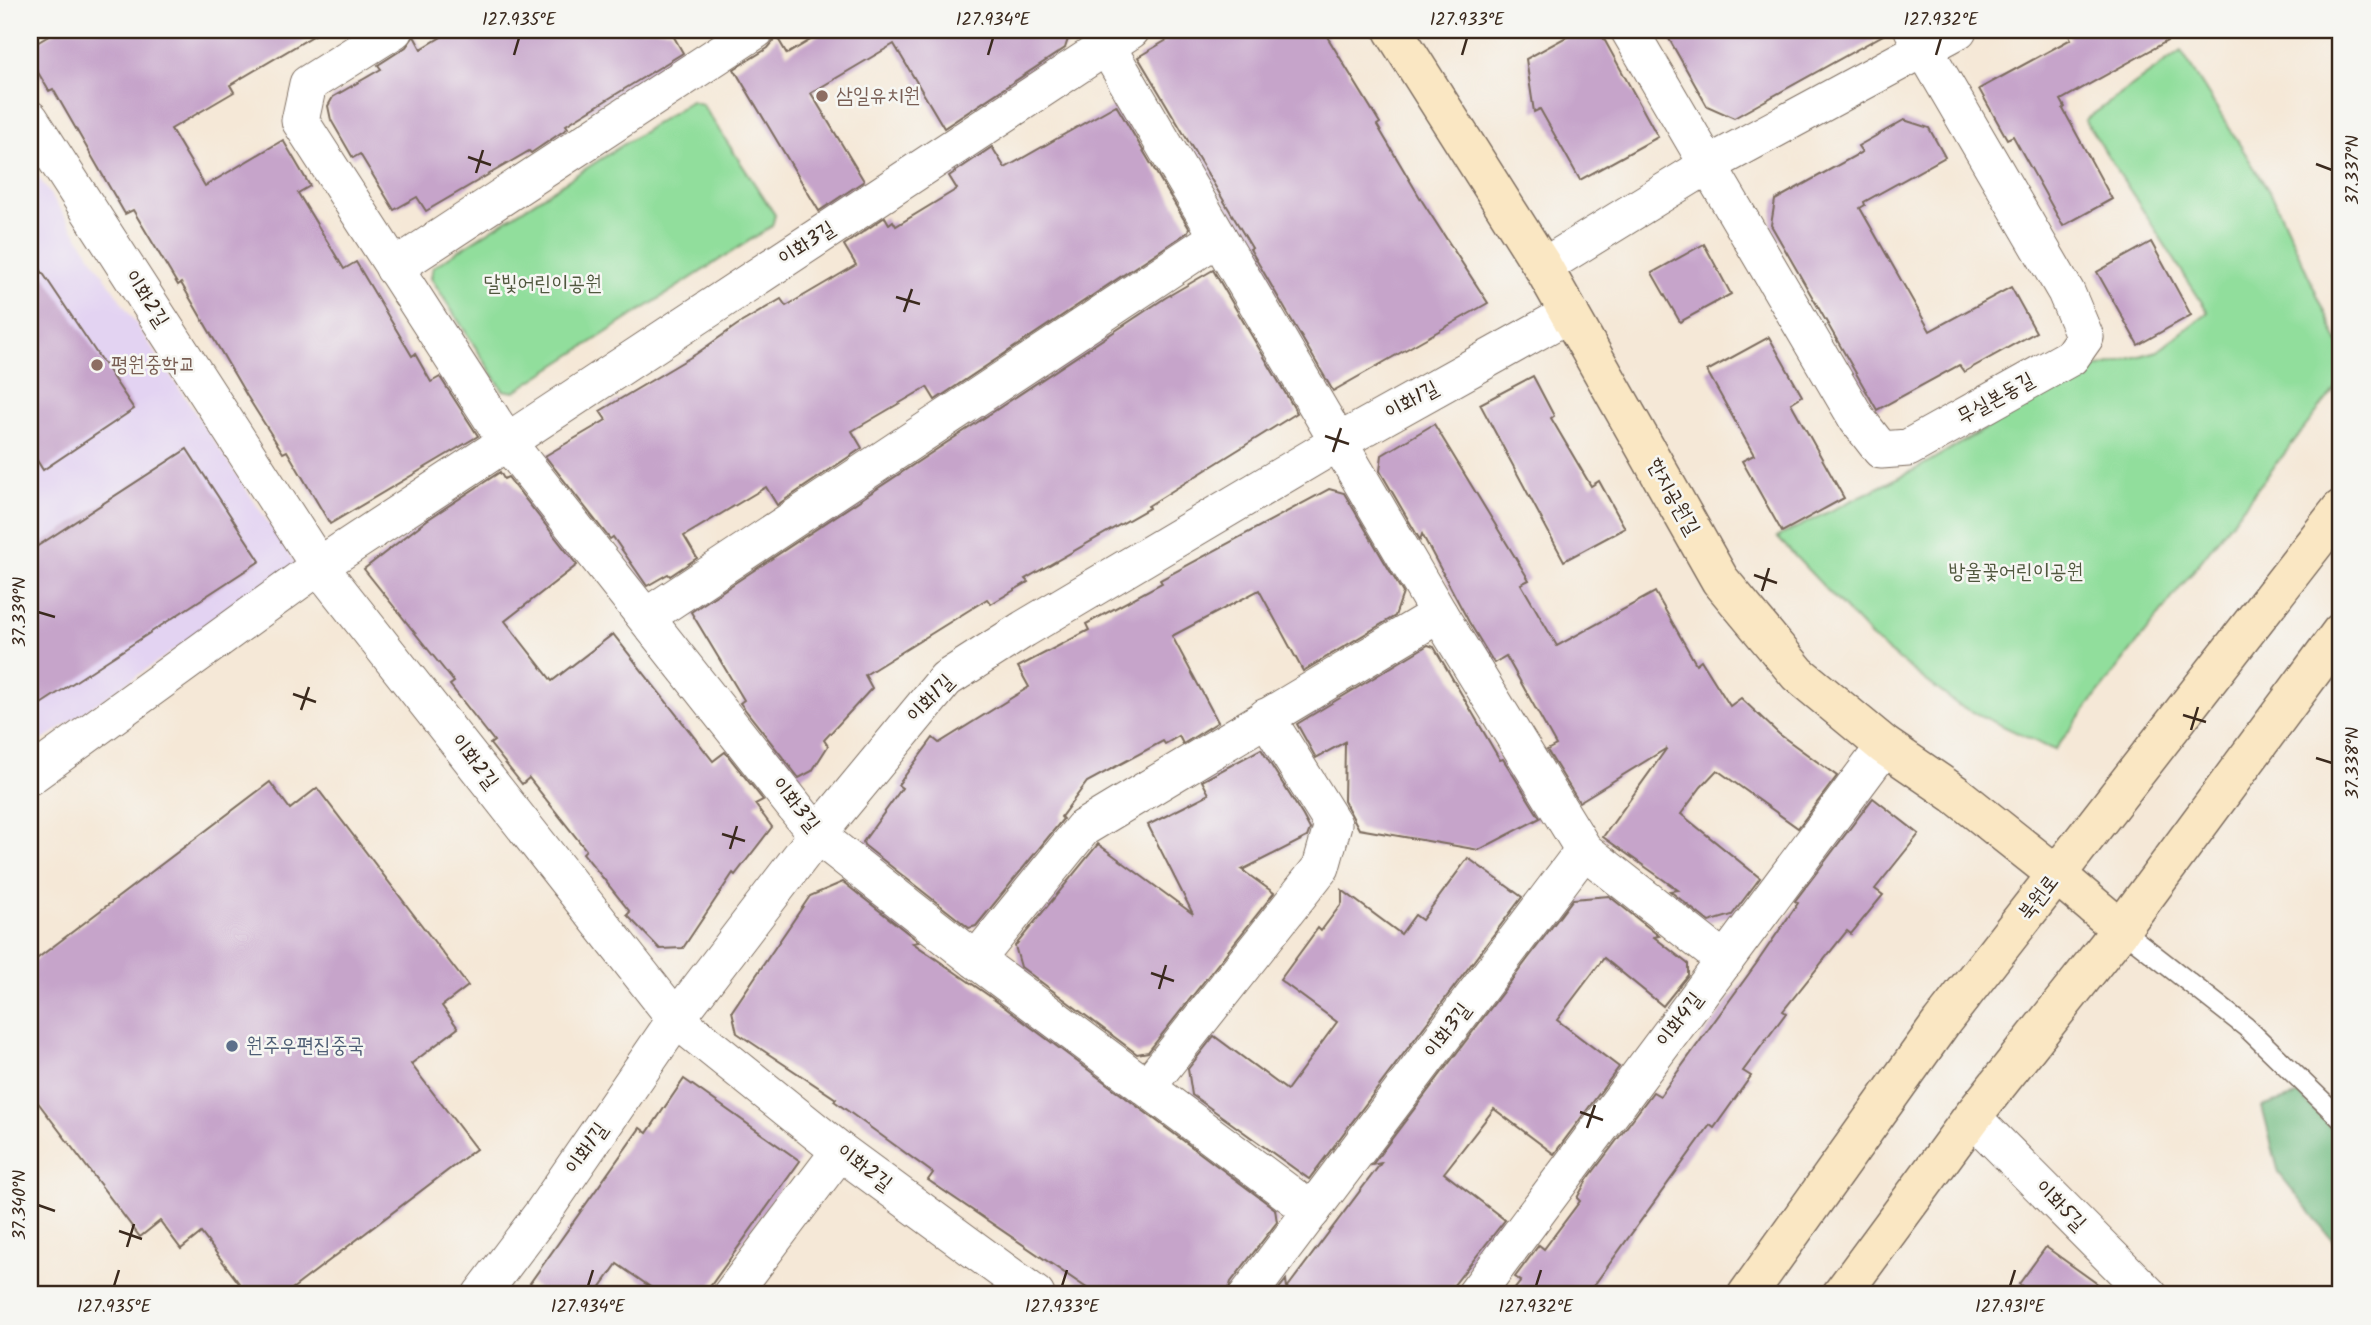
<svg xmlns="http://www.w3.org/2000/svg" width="2371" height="1325" font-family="Kalam,'Poor Story',sans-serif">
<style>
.built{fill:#e3d3f2}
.green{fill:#91de9c;stroke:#66845d;stroke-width:2}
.forest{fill:#74bd84;stroke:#587451;stroke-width:2}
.building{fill:#c6a4ca}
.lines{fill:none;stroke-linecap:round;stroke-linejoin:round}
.lane-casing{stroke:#7c6c5f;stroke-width:22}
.street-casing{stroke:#7c6c5f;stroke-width:39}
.secondary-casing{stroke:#7c6c5f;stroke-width:41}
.lane{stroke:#fff;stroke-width:19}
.street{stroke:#fff;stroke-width:37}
.secondary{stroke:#fae7c3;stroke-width:38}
.ticks{fill:none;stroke:#3b2a1e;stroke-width:2.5}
.education-dot{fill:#8d6e63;stroke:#f6f6f2;stroke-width:2.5}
.service-dot{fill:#5c6f8a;stroke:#f6f6f2;stroke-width:2.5}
.labels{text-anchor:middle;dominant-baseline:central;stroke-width:5;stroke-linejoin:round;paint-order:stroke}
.education-label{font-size:21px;fill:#785e54;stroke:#f6f6f2;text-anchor:start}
.street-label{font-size:21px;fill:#3b2a1e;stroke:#f6f6f2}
.park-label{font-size:21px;fill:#50573e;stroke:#f6f6f2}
.service-label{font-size:21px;fill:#4e5e75;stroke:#f6f6f2;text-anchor:start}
.neatline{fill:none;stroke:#3b2a1e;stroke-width:2.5}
.ticks-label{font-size:18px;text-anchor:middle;fill:#3b2a1e}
</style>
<rect width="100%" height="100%" fill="#f6f6f2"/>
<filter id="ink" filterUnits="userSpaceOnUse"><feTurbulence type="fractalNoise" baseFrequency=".0143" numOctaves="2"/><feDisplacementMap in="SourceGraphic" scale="14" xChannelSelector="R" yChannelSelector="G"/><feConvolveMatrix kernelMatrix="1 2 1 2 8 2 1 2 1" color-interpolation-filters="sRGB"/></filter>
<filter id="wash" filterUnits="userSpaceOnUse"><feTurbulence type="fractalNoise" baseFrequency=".00686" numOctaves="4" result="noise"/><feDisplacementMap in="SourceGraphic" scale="28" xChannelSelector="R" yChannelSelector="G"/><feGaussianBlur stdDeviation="1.57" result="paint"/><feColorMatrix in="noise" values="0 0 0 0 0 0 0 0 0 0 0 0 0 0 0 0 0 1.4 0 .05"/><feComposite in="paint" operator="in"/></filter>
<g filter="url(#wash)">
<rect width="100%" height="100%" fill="#f5e8d7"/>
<!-- built -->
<polygon class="built" points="30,164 297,566 30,749"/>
<!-- green -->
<g class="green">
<polygon points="2181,51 2275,201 2341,348 2341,381 2054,750 1958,705 1877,643 1777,537 1914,470 2085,371 2158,351 2208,312 2085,120"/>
<polygon points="691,101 702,104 775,215 772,226 514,392 503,390 431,278 433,267"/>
</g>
<!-- forest -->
<polygon class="forest" points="2299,1095 2341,1138 2341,1251 2279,1173 2262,1107"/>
<g id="blocks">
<!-- building -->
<g class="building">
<polygon points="59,30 323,30 230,85 234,92 171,129 205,186 283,140 310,186 298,193 344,269 356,262 412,356 415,354 431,382 440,377 478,436 330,524 287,451 283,453 247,396 181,283 178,285 133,210 125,214 53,89 49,91 30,59 30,47"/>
<polygon points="453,30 670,30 683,53 566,125 568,128 531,153 529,151 426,211 417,197 394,210 360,154 353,158 331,120 328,106 333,97 381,69 378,65 406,47 414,36 421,49"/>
<polygon points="827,30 1071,30 1065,48 944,128 894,44 811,93 864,181 819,211 734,69 768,48 777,37 787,54"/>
<polygon points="1184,30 1323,30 1380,123 1377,125 1422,201 1488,303 1333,391 1250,249 1252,248 1138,57"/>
<polygon points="1579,30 1599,30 1658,137 1580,180 1540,109 1534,112 1526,59"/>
<polygon points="1664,30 1892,30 1734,118 1707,106"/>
<polygon points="2066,30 2187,30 2061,100 2065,107 2063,109 2112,199 2063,226 2013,136 2007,139 1979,89 2071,39"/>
<polygon points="1116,105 1189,228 1188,232 935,400 927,387 852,431 862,448 777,505 766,487 684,536 697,558 670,576 668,574 647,586 613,537 610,539 545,456 606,420 600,411 696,354 737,325 781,299 786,306 856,265 844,245 885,217 889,224 893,221 896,226 957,189 949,176 992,147 1005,168"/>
<polygon points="1904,120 1929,128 1945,157 1864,202 1865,205 1860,208 1930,331 2011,287 2036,332 1964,372 1959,365 1877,410 1771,225 1775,200 1862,152 1858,146"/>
<polygon points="2151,242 2191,315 2138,345 2097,272"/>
<polygon points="1704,244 1731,294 1680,322 1652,273"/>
<polygon points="30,254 134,409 43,470 30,449"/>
<polygon points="1213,270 1297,413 1148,506 1149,508 1025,579 1028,582 991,604 987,599 865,675 872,688 824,740 828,746 812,771 799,778 740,703 744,700 691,612 1165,298"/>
<polygon points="1769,337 1802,396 1791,403 1844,498 1782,532 1742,461 1754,455 1707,371"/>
<polygon points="1533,376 1554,416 1551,418 1591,486 1599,481 1625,528 1564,561 1480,404"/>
<polygon points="1434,424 1529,580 1521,584 1557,646 1655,592 1696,664 1701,660 1730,706 1741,698 1779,734 1837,776 1798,828 1717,770 1701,787 1681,814 1760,878 1732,915 1709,922 1670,891 1678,890 1603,837 1667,748 1579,802 1547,750 1556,745 1506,656 1494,663 1469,622 1422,534 1420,540 1380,471 1382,455"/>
<polygon points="187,449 260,561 30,711 30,551"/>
<polygon points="500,472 504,479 508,477 577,565 505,621 552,681 613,634 713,761 725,752 763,800 755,804 772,827 735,875 733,873 683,948 660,949 627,915 630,912 583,853 586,850 529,778 522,784 490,744 494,741 450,685 454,682 364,569 427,520"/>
<polygon points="1329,489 1344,493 1403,593 1395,616 1303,671 1259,590 1172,636 1218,722 1183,744 1179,736 1165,744 1163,741 1087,782 1061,817 1063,819 976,926 969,928 864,845 863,842 902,788 898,785 933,738 939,743 1029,687 1018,667 1089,630 1086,624 1162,583 1160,580"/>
<polygon points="1428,645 1434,647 1500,760 1503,759 1540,818 1479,850 1359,829 1344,801 1345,742 1316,758 1297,724"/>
<polygon points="1261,749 1303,816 1310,829 1307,837 1242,870 1274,893 1148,1052 1137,1054 1021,967 1015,946 1098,844 1193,914 1148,825 1209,794 1202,781"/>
<polygon points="270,782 290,809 317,788 468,986 442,1006 458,1028 411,1064 476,1149 284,1295 248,1295 201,1233 181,1249 160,1221 140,1237 30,1092 30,964"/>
<polygon points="1873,798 1919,834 1875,889 1883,895 1851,934 1847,931 1783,1011 1786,1013 1743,1071 1751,1076 1714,1128 1710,1125 1587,1295 1510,1295 1521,1281 1515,1277 1539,1245 1544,1249 1580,1201 1577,1198 1587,1180 1653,1092 1660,1096 1756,964 1798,903 1795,901"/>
<polygon points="1468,858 1522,897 1309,1179 1192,1095 1188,1069 1214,1036 1287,1090 1337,1022 1280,980 1318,928 1321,931 1342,903 1342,890 1401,934 1415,915 1422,920"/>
<polygon points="843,882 919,942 913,943 988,995 1275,1209 1277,1222 1231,1282 1227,1295 1097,1295 928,1180 933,1173 834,1101 836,1099 737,1033 732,1011 810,896"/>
<polygon points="1609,896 1659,936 1654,937 1688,964 1688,975 1663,1006 1604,958 1557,1020 1619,1067 1554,1154 1494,1109 1444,1173 1505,1220 1446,1295 1274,1295 1286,1280 1287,1288 1381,1163 1372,1165 1573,899"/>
<polygon points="684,1079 800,1161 704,1295 662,1295 617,1264 595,1295 548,1295 530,1283 640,1128 647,1133"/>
<polygon points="2046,1247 2113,1295 2034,1295 2019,1284"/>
</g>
</g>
</g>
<g filter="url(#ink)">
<use href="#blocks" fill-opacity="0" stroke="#7c6c5f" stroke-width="2"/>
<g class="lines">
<!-- lane casing -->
<g class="lane-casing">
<polyline id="lane" points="2121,929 2246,1027 2341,1119"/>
</g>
<!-- street casing -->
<g class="street-casing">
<g id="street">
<polyline points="394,30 308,84 300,121 507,442 817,835 976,960 1312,1211"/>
<polyline points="1097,30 1439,614 1584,850 1725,961"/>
<polyline points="1629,30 1857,419 1881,450 1908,448 2071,357 2085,337 2066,292 1913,30"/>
<polyline points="30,119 319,566 676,1019 840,1151 1036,1295"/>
<polyline points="1543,267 1708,165 1958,30"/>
<polyline points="394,268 756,30"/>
<polyline points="646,617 1218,237"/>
<polyline points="30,776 319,566 1131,30"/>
<polyline points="976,960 1083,828 1439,614"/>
<polyline points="1147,1087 1321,867 1333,824 1266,717"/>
<polyline points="1972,1117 2149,1295"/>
<polyline points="481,1295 542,1214 676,1019 817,835 946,679 1024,629 1337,443 1570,313"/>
<polyline points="731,1295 840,1151"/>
<polyline points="1248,1295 1584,850"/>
<polyline points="1475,1295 1885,746"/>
</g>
</g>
<!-- secondary casing -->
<g class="secondary-casing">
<g id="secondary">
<polyline points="1393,30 1543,267 1720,580 1798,674 1885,746 1955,794 2057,875 2121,929"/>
<polyline points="1747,1295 1941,1023 2341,509"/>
<polyline points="1841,1295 1972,1117 2121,929 2341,632"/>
</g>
</g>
<!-- lane -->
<use href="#lane" class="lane"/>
<!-- street -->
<use href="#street" class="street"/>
<!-- secondary -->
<use href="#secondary" class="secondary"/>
</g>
</g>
<!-- ticks -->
<path class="ticks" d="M514,55l5,-17M988,55l5,-17M1462,55l5,-17M1936,55l5,-17M468,157l23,8M2316,164l16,6M476,173l7,-23M896,297l24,7M904,312l8,-23M1325,436l24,8M1333,452l8,-24M1754,575l23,8M1762,591l7,-23M38,612l17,5M293,694l23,8M301,710l8,-23M2183,715l23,7M2191,730l7,-23M2316,758l16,5M722,834l23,7M730,849l7,-23M1151,973l23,8M1159,989l7,-24M1580,1112l23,8M1587,1128l8,-23M38,1205l17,6M119,1231l23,8M127,1247l7,-23M114,1286l5,-16M588,1286l5,-16M1062,1286l5,-16M1536,1286l5,-16M2010,1286l5,-16"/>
<!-- markers -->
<g class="education-dot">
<circle cx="822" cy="96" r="7"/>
<circle cx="97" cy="365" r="7"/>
</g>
<circle class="service-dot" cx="232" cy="1046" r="7"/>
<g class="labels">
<!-- education labels -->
<g class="education-label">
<text x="836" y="96">삼일유치원</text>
<text x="111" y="365">평원중학교</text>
</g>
<!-- street labels -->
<g class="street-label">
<text transform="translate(807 244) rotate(-33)">이화3길</text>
<text transform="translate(146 299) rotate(57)">이화2길</text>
<text transform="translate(1996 399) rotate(-29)">무실본동길</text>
<text transform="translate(1412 401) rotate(-29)">이화1길</text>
<text transform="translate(1673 497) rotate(61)">한지공원길</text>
<text transform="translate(931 699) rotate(-46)">이화1길</text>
<text transform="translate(474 762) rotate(52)">이화2길</text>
<text transform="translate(795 805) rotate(51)">이화3길</text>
<text transform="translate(2039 898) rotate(-52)">북원로</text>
<text transform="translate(1680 1020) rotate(-53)">이화4길</text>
<text transform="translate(1448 1031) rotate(-53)">이화3길</text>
<text transform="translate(587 1149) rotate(-55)">이화1길</text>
<text transform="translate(864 1168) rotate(37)">이화2길</text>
<text transform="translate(2060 1206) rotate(45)">이화5길</text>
</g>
<!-- park labels -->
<g class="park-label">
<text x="543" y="284">달빛어린이공원</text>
<text x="2016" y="572">방울꽃어린이공원</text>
</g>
<!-- service labels -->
<g class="service-label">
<text x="246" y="1046">원주우편집중국</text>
</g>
</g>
<!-- margin -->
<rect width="2371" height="1325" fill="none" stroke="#f6f6f2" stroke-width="77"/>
<rect x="38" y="38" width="2294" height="1248" class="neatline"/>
<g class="ticks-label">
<text x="519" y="25">127.935°E</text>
<text x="993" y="25">127.934°E</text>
<text x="1467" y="25">127.933°E</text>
<text x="1941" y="25">127.932°E</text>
<text transform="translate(2352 170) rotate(-90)" y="6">37.337°N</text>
<text transform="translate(19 612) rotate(-90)" y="6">37.339°N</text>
<text transform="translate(2352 763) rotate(-90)" y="6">37.338°N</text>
<text transform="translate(19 1205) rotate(-90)" y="6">37.340°N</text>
<text x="114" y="1312">127.935°E</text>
<text x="588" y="1312">127.934°E</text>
<text x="1062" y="1312">127.933°E</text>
<text x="1536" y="1312">127.932°E</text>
<text x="2010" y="1312">127.931°E</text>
</g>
</svg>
